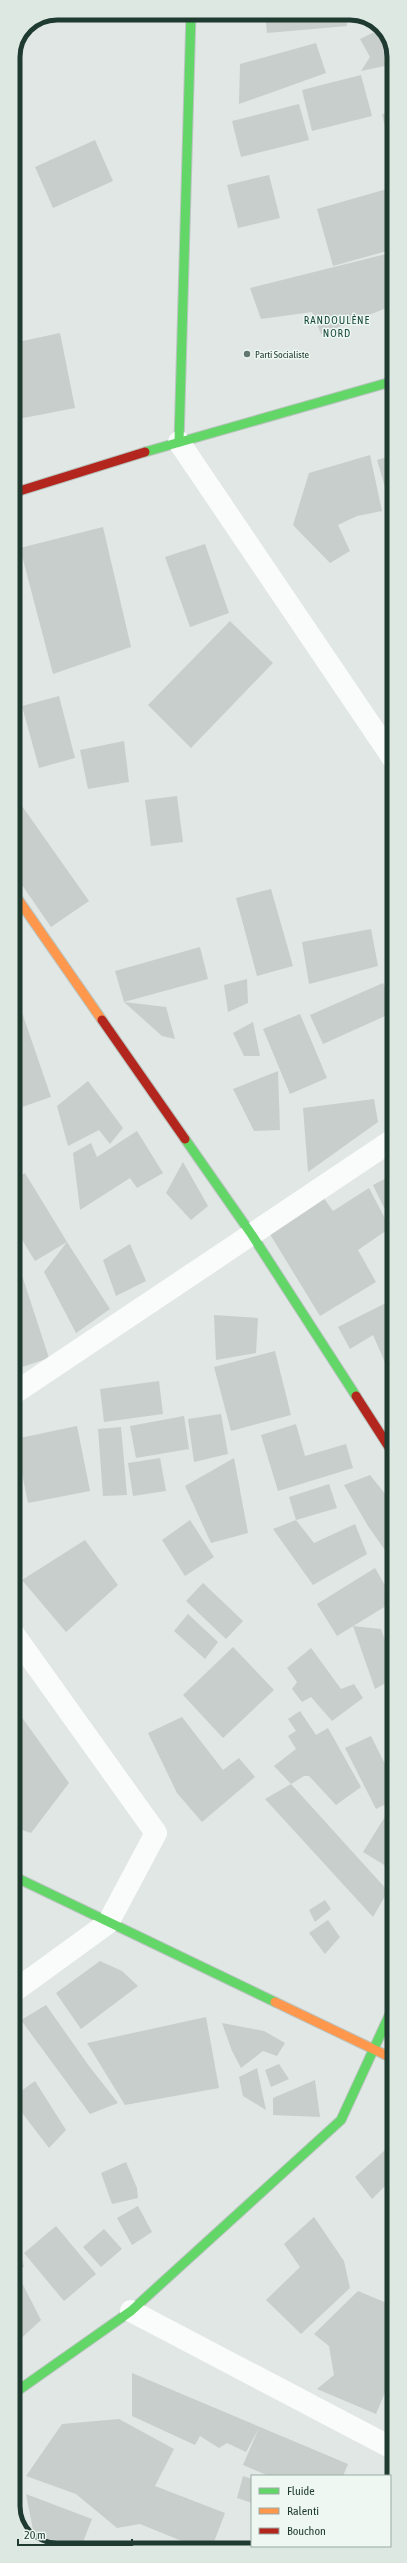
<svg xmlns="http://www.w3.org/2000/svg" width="407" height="2563" font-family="'Asap Condensed',sans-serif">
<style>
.building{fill:#c8cecb}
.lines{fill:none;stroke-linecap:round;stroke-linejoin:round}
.fast-casing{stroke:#b9c4bf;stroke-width:11}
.slow-casing{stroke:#b9c4bf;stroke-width:11}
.jam-casing{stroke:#b9c4bf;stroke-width:11}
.street{stroke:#fafbfb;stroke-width:22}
.fast{stroke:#63d668;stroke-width:9}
.slow{stroke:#ff974d;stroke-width:9}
.jam{stroke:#b3261e;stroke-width:9}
.poi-dot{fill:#627770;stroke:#eef7f2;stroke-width:1.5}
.labels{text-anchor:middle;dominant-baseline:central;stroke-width:3;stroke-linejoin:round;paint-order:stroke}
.poi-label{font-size:10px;fill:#1e3a31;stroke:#eef7f2;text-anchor:start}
.neighbourhood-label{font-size:11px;letter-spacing:1px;fill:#1a4c3e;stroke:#eef7f2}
.rim{fill:none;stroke:#1e3a31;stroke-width:5}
</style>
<rect width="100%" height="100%" fill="#e0e7e4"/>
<!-- building -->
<g class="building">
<polygon points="57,13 64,13 25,28 26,26"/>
<polygon points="265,13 346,13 347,26 267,33"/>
<polygon points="381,29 394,55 394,64 361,71 370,57 360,39"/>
<polygon points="316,43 326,73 239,104 240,64"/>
<polygon points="361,75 372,116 312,131 302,90"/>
<polygon points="299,104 309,140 241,157 232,121"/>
<polygon points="394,112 394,159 393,159 382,114"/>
<polygon points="95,140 113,181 53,208 35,167"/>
<polygon points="269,175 280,218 238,228 227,185"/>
<polygon points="394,187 394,249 333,266 317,209"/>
<polygon points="394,252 394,305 321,334 312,312 261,319 250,288"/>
<polygon points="60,333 75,408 13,420 13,343"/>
<polygon points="370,455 382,511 357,516 338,525 350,551 330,563 293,525 309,473"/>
<polygon points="394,455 394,514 393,514 377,460"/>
<polygon points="103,527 131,647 53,674 20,548"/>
<polygon points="205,544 229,613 190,627 165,557"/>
<polygon points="230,621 273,663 191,748 148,705"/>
<polygon points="394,652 394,667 386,657"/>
<polygon points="59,696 75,758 39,768 22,706"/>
<polygon points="124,741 129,782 88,789 80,750"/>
<polygon points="177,796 183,842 151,846 145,800"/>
<polygon points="22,806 89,901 51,927 13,872 13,813"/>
<polygon points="271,889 293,966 257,976 236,898"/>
<polygon points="371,929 378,966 309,984 302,942"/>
<polygon points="387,929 394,930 394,949 393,949"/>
<polygon points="200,947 208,979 124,1002 166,1007 175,1039 162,1036 124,1002 115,971"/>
<polygon points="247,979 248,1003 228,1012 224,985"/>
<polygon points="383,983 394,1007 394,1012 323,1044 310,1015"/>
<polygon points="13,992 15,992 51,1097 13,1110"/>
<polygon points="300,1014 327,1078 290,1094 263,1029"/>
<polygon points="253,1022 260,1056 244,1056 233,1033"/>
<polygon points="278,1071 280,1130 254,1131 233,1089"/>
<polygon points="88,1081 123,1128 110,1144 99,1130 68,1146 57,1106"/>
<polygon points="374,1099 378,1122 308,1172 303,1108"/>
<polygon points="137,1131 163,1173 137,1188 130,1178 80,1210 73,1153 91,1143 97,1157"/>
<polygon points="183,1162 208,1206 191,1220 166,1193"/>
<polygon points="25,1173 67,1242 35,1261 13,1225 13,1180"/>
<polygon points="394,1174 394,1221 391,1222 373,1185"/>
<polygon points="369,1188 390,1228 358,1250 376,1282 320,1316 268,1231 323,1197 333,1211"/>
<polygon points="67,1242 110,1309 76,1333 44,1272"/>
<polygon points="130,1244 146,1281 116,1296 103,1260"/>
<polygon points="13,1257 16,1257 49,1358 13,1370"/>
<polygon points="394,1299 394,1383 373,1335 350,1349 338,1327"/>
<polygon points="214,1315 258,1318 256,1353 216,1360"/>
<polygon points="275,1351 291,1415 231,1431 214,1367"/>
<polygon points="159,1381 163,1414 104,1422 100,1389"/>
<polygon points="221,1414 228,1454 194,1462 188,1419"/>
<polygon points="184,1416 189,1449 136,1458 130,1426"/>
<polygon points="296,1424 305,1456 346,1444 353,1468 278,1491 261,1435"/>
<polygon points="77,1426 90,1491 28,1503 15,1439"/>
<polygon points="121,1427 127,1495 103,1496 98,1429"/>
<polygon points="160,1458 166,1491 133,1496 128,1463"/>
<polygon points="234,1458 248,1533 211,1543 185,1486"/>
<polygon points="370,1475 394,1505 394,1563 368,1526 344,1485"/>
<polygon points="329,1484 337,1508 296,1520 289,1497"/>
<polygon points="190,1520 214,1557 185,1576 162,1540"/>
<polygon points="296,1520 314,1543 355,1524 367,1554 313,1585 273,1529"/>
<polygon points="85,1540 118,1585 66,1632 22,1580"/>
<polygon points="375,1568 394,1601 337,1636 317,1604"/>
<polygon points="203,1583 243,1621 226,1639 186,1601"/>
<polygon points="188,1614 218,1642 205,1659 174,1631"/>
<polygon points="353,1626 381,1629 394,1666 394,1678 375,1689"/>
<polygon points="233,1647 274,1690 223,1738 183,1695"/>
<polygon points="311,1648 341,1689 354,1684 363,1698 332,1721 311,1697 302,1702 292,1689 297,1682 287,1668"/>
<polygon points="13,1705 69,1783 31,1833 13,1827"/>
<polygon points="300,1711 316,1735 328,1728 361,1787 336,1805 309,1776 304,1776 291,1784 274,1766 296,1749 288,1736 296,1731 288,1719"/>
<polygon points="182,1717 223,1770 239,1758 255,1777 202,1822 177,1793 148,1733"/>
<polygon points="371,1736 394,1782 394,1800 376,1809 345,1748"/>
<polygon points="291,1784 388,1891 373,1917 265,1799"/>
<polygon points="391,1807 394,1807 394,1871 363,1852"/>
<polygon points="325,1900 331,1909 315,1922 309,1910"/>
<polygon points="328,1920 340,1937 325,1954 309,1933"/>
<polygon points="100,1961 122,1971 138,1986 81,2029 56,1993"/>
<polygon points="46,2005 89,2066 118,2103 90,2114 21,2020"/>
<polygon points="206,2017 219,2088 125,2105 87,2043"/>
<polygon points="222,2023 264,2031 285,2043 277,2056 263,2051 241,2068 232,2051"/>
<polygon points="279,2064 289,2079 271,2087 265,2070"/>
<polygon points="257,2068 266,2110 243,2096 239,2077"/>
<polygon points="315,2080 320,2117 273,2115 273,2098"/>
<polygon points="35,2081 66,2130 49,2148 13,2101 13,2097"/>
<polygon points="394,2142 394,2189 386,2185 372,2199 355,2177"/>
<polygon points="126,2162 137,2188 138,2198 112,2204 101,2173"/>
<polygon points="138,2206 152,2232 132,2245 117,2218"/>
<polygon points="314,2217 344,2261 350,2288 301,2334 266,2300 300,2267 284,2244"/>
<polygon points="56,2226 96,2274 64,2301 24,2253"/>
<polygon points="104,2229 122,2249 101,2267 83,2247"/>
<polygon points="13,2231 15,2231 24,2267 13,2269"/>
<polygon points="20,2279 41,2320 15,2344 13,2341 13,2282"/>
<polygon points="358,2291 394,2306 394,2371 376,2414 317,2389 334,2375 329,2346 314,2334"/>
<polygon points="132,2373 348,2464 343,2476 269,2476 243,2465 259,2428 246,2452 227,2443 219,2448 200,2436 195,2445 132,2416"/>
<polygon points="119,2419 174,2449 155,2486 225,2513 211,2550 204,2550 140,2524 117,2528 76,2494 26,2476 62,2424"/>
<polygon points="243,2476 252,2479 252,2503 237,2498"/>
<polygon points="26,2494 92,2519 80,2550 51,2550 29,2539 33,2530"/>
<polygon points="316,2546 351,2546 350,2550 314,2550"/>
</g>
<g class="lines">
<!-- fast casing -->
<g class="fast-casing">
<g id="fast">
<polyline points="179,442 191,13"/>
<polyline points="145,452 394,381"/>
<polyline points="185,1139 252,1235 356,1396"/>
<polyline points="13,1876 275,2002"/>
<polyline points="13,2394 131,2311 341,2120 394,2005"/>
</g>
</g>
<!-- slow casing -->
<g class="slow-casing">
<g id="slow">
<polyline points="13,892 102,1020"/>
<polyline points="275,2002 394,2059"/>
</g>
</g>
<!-- jam casing -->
<g class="jam-casing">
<g id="jam">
<polyline points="13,493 145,452"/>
<polyline points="102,1020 185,1139"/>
<polyline points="356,1396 394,1455"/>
</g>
</g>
<!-- street -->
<g class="street">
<polyline points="179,442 394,760"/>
<polyline points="13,1394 394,1139"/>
<polyline points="13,1633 156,1833 108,1923 13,1992"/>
<polyline points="131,2311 394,2449"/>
</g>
<!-- fast -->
<use href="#fast" class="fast"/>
<!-- slow -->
<use href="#slow" class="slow"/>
<!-- jam -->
<use href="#jam" class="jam"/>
</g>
<!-- markers -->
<circle class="poi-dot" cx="247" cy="354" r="4"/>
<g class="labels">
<!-- poi labels -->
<g class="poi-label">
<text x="255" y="354">Parti Socialiste</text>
</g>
<!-- neighbourhood labels -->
<g class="neighbourhood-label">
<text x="337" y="320">RANDOULÈNE<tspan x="337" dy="13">NORD</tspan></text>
</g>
</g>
<!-- crop -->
<path d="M0 0H407V2563H0ZM57 20H350A37 37 0 0 1 387 57V2506A37 37 0 0 1 350 2543H57A37 37 0 0 1 20 2506V57A37 37 0 0 1 57 20Z" fill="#dde8e3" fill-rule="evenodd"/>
<path class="rim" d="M57 20H350A37 37 0 0 1 387 57V2506A37 37 0 0 1 350 2543H57A37 37 0 0 1 20 2506V57A37 37 0 0 1 57 20Z"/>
<!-- legend -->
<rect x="251" y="2475" width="140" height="72" fill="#eef7f2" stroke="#9baba5"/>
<rect x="259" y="2488" width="20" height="6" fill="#63d668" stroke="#9baba5"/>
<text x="287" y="2495" font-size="12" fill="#1e3a31">Fluide</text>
<rect x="259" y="2508" width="20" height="6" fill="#ff974d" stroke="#9baba5"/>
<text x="287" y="2515" font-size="12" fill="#1e3a31">Ralenti</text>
<rect x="259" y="2528" width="20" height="6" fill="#b3261e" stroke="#9baba5"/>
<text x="287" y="2535" font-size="12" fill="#1e3a31">Bouchon</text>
<!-- scale -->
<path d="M18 2539v6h114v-6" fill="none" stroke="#1e3a31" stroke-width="2"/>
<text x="24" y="2539" font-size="12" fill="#1e3a31" stroke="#eef7f2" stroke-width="3" paint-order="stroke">20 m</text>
</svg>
